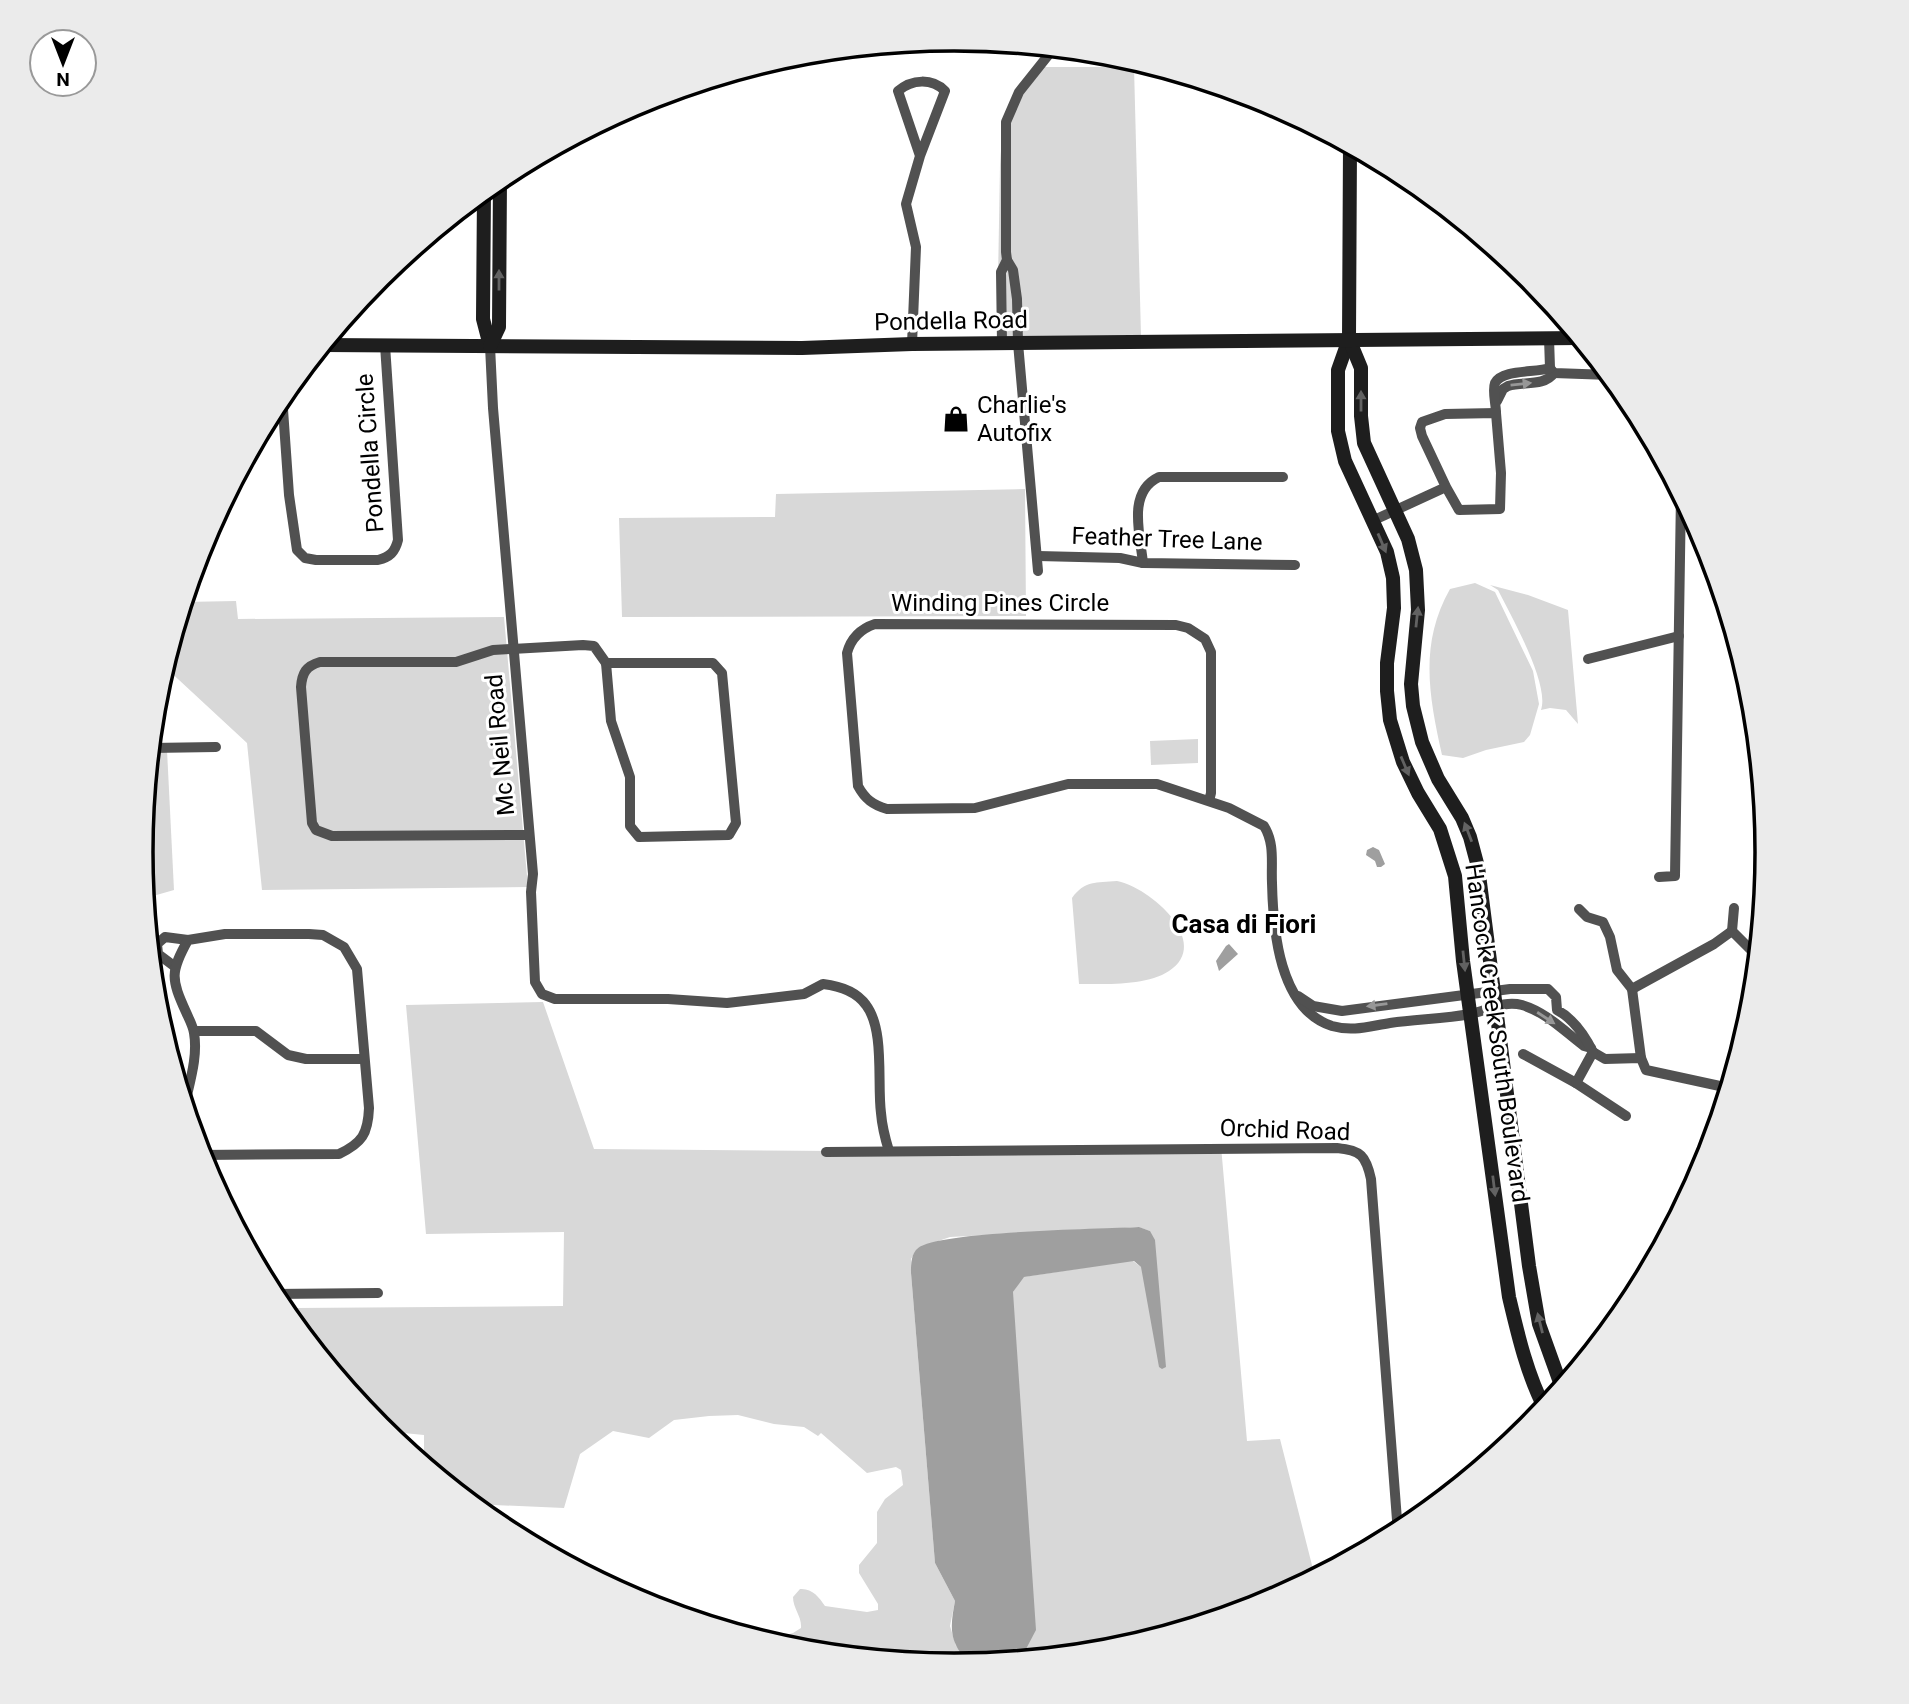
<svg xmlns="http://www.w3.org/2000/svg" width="1909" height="1704" font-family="Roboto,sans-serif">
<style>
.green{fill:#d8d8d8;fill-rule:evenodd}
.water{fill:#9f9f9f}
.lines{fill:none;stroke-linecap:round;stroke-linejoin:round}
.street{stroke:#515151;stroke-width:10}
.secondary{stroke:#1e1e1e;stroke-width:14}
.oneway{fill:#626262}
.oneway2{fill:#979797}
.labels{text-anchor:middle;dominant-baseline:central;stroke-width:6;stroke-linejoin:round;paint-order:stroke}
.street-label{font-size:24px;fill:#000;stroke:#fff}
.poi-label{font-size:24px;fill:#000;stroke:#fff;text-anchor:start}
.neighbourhood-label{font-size:26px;font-weight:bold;fill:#000;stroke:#fff}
.rim{fill:none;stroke:#000;stroke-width:3.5}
</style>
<rect width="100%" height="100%" fill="#fff"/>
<!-- green -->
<g class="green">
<polygon points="1038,67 1134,67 1141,336 997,338 1000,165 1003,119"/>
<polygon points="1025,489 1026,616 622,617 619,518 775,517 776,494"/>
<path d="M1475,583l20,9 38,79 6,33 -9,31 -6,7 -38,8 -23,8 -21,-3c-13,-59 -23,-111 8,-166z"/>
<path d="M1490,585l38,10 40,15 10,114 -12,-14 -16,-2 -9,2c9,-26 -30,-94 -43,-120z"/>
<polygon points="236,601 238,619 504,617 528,887 262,890 247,743 165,667 184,602"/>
<polygon points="1198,739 1198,763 1151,765 1150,741"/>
<polygon points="167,750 174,890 146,898 141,852 151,751"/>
<path d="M1117,881c33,6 96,62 52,90 -22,15 -64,13 -90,13l-7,-86c13,-18 24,-15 45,-17z"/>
<path d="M543,1002l51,147 238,2 389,-5 26,295 33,-2 35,138 -50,27 -152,46 -158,15 -160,-15 -28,-9 26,-8 8,-5c1,-12 -8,-19 -8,-31l7,-8c12,-1 19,8 25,17l42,6 11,-2v-6l-19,-31v-8l18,-22v-31l8,-13 18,-14 -2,-15 -5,-3 -29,6 -46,-40 -3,3 -14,-9 -30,-3 -36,-9 -29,1 -35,4 -25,18 -36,-7 -33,23 -16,54 -91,-4 -49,-40v-29l-41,-4 -4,-4 -82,-100 -2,-19 268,-2 1,-74 -138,2 -20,-229zM1138,1227l12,4 -9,36 -8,-6h-5l-105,16 -10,15 -7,365 -14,2 -36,-13 -6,-20 5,-25 -20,-38 -24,-290v-14l7,-11 32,-11z"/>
</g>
<!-- water -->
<g class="water">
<polygon points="1373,847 1379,850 1385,864 1381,867 1377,867 1375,861 1366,855 1367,850"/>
<polygon points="1229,944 1238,954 1219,971 1216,961 1226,946"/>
<path d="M1139,1227l11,4 5,9 11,127 -4,2 -3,-2 -18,-100 -7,-6 -110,16 -11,15 23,338 -10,19 -20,8h-42c-16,-18 -13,-34 -9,-56l-20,-38 -24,-290c0,-9 0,-19 7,-25 21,-17 184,-19 221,-21z"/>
</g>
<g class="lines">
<!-- street -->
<g class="street">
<polyline points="1549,338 1550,368 1554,373 1610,375"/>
<polyline points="1002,343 1001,272 1007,260"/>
<path d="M912,344l4,-97 -10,-43 14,-48 25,-65c-13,-13 -33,-12 -47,0l22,65"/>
<path d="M490,346l3,62 40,466 -2,18 4,90 7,12 13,5h113l59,4 77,-9 19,-10c17,2 33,7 43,21 19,25 11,78 15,108 1,13 4,25 8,38"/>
<path d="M282,395l7,100 8,55 8,8 11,2h62c12,-3 17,-8 20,-20l-13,-195"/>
<path d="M1497,401l6,-12 5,-3c14,-5 36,1 46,-13"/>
<path d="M1496,413c0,-9 -4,-22 -1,-30 7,-14 41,-10 55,-15"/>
<polyline points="1372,521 1446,487 1459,510 1500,509 1501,473 1496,413 1445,414 1422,422 1420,428 1422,436 1446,487"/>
<polyline points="1038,556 1120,558 1143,563 1295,565"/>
<path d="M1143,563c-3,-29 -16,-71 16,-86h124"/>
<polyline points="1038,571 1018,343 1017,299 1013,270 1007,260 1006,252 1006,122 1019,92 1054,48"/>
<polyline points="1588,659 1679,636"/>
<polygon points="606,663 713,663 722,673 736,823 729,835 639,837 630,826 630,777 611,721"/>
<polyline points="151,748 216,747"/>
<path d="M1209,801l2,-8v-141l-6,-13 -17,-11 -12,-3 -301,-1c-15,5 -24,14 -28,29l11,133c7,13 15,19 29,23l88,-1 93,-24h89l72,24 35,18c11,18 7,36 8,57 1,47 7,126 60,143 21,6 38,0 58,-3 26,-4 54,-4 80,-9 17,-3 33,-14 52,-9 24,7 42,26 62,41l7,2"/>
<path d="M529,835l-197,1 -16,-6 -4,-7 -11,-136c1,-14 5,-21 19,-25h136l37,-12 90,-5 11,1 12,17"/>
<polyline points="1659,877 1675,876 1681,494"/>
<polyline points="1734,908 1732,931 1758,957"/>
<polyline points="1579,909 1587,917 1603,922 1610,937 1617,970 1632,989 1641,1058"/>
<polyline points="174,966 158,954 157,944 165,937 188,940"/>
<polyline points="1632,989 1714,944 1732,931"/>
<path d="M1298,996l15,10 29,5 168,-22h38l8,8 1,13c17,9 28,26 36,42l12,7 36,-1 5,12 83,18"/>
<polyline points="194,1031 256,1031 288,1055 306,1059 364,1059"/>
<polyline points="1523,1054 1576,1083 1626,1116"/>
<polyline points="1576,1083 1593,1052"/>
<path d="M185,1104c5,-23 13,-48 9,-71 -1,-7 -5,-14 -8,-21 -15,-33 -16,-40 2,-72l37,-6h84l14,1 21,12 13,22 12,139c-1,26 -7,35 -30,46l-139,1"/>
<path d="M826,1152l511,-4c24,2 29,8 34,31l27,354"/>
<polyline points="273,1294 378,1293"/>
</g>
<!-- secondary -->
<g class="secondary">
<path d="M1350,145l-1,194 -11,31v61l7,30 42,91 6,26 1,30 -7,55v28l3,29 13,42 15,31 22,36 15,47 8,85 46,336c9,38 18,77 36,112"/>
<polyline points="484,191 483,319 490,346"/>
<polyline points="1349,339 1361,368 1361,416 1364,443 1408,539 1416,570 1418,610 1411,684 1413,706 1422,742 1438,779 1462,818 1470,837 1478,867 1529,1266 1539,1324 1562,1388"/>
<polyline points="324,345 802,348 912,344 1580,338"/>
<polyline points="490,346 499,327 500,178"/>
</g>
</g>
<!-- one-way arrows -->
<defs><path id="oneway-solid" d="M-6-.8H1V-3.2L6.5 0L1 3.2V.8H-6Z" transform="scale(1.75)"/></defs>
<g class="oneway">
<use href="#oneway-solid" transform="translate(499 280) rotate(-90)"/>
<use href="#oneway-solid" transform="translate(1361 401) rotate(-90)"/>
<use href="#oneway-solid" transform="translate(1382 543) rotate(67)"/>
<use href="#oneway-solid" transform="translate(1417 617) rotate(-84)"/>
<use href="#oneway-solid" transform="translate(1405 766) rotate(67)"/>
<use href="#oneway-solid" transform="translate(1468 832) rotate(-111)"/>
<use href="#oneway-solid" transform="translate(1464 961) rotate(84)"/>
<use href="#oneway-solid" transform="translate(1494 1186) rotate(83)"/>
<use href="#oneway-solid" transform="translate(1540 1323) rotate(-104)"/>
</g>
<g class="oneway2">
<use href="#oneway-solid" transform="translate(1521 384) rotate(-6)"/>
<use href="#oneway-solid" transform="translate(1377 1005) rotate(172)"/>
<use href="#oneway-solid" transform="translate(1546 1018) rotate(33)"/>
</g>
<!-- icons -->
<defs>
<g id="shop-bare" transform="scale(2.1)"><path d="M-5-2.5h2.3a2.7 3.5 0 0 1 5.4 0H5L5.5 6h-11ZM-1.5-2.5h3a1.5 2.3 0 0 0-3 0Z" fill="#000" stroke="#fff" stroke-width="2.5" paint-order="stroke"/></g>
</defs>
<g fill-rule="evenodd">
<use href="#shop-bare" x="956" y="419"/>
</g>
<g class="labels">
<!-- street labels -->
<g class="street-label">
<text transform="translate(951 321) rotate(-1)">Pondella Road</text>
<text transform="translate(370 453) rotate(-94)">Pondella Circle</text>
<text transform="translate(1167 539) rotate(2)">Feather Tree Lane</text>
<text x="1000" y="603">Winding Pines Circle</text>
<text transform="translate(500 745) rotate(-95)">Mc Neil Road</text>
<text transform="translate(1497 1033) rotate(82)">Hancock Creek South Boulevard</text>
<text transform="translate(1285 1130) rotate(2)">Orchid Road</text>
</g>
<!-- poi labels -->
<g class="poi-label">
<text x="977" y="405">Charlie's<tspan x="977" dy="28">Autofix</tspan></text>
</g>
<!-- neighbourhood labels -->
<g class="neighbourhood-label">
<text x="1244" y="924">Casa di Fiori</text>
</g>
</g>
<!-- crop -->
<path d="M0 0H1909V1704H0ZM153 852a801 801 0 1 1 1602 0a801 801 0 1 1-1602 0Z" fill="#ebebeb" fill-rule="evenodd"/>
<path class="rim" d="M153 852a801 801 0 1 1 1602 0a801 801 0 1 1-1602 0Z"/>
<!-- north arrow -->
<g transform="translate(63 63) rotate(180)"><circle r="33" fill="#ffffff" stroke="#999999" stroke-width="2"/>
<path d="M0-5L12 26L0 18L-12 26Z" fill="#000000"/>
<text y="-10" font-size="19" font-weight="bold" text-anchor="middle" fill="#000000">N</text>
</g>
</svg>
